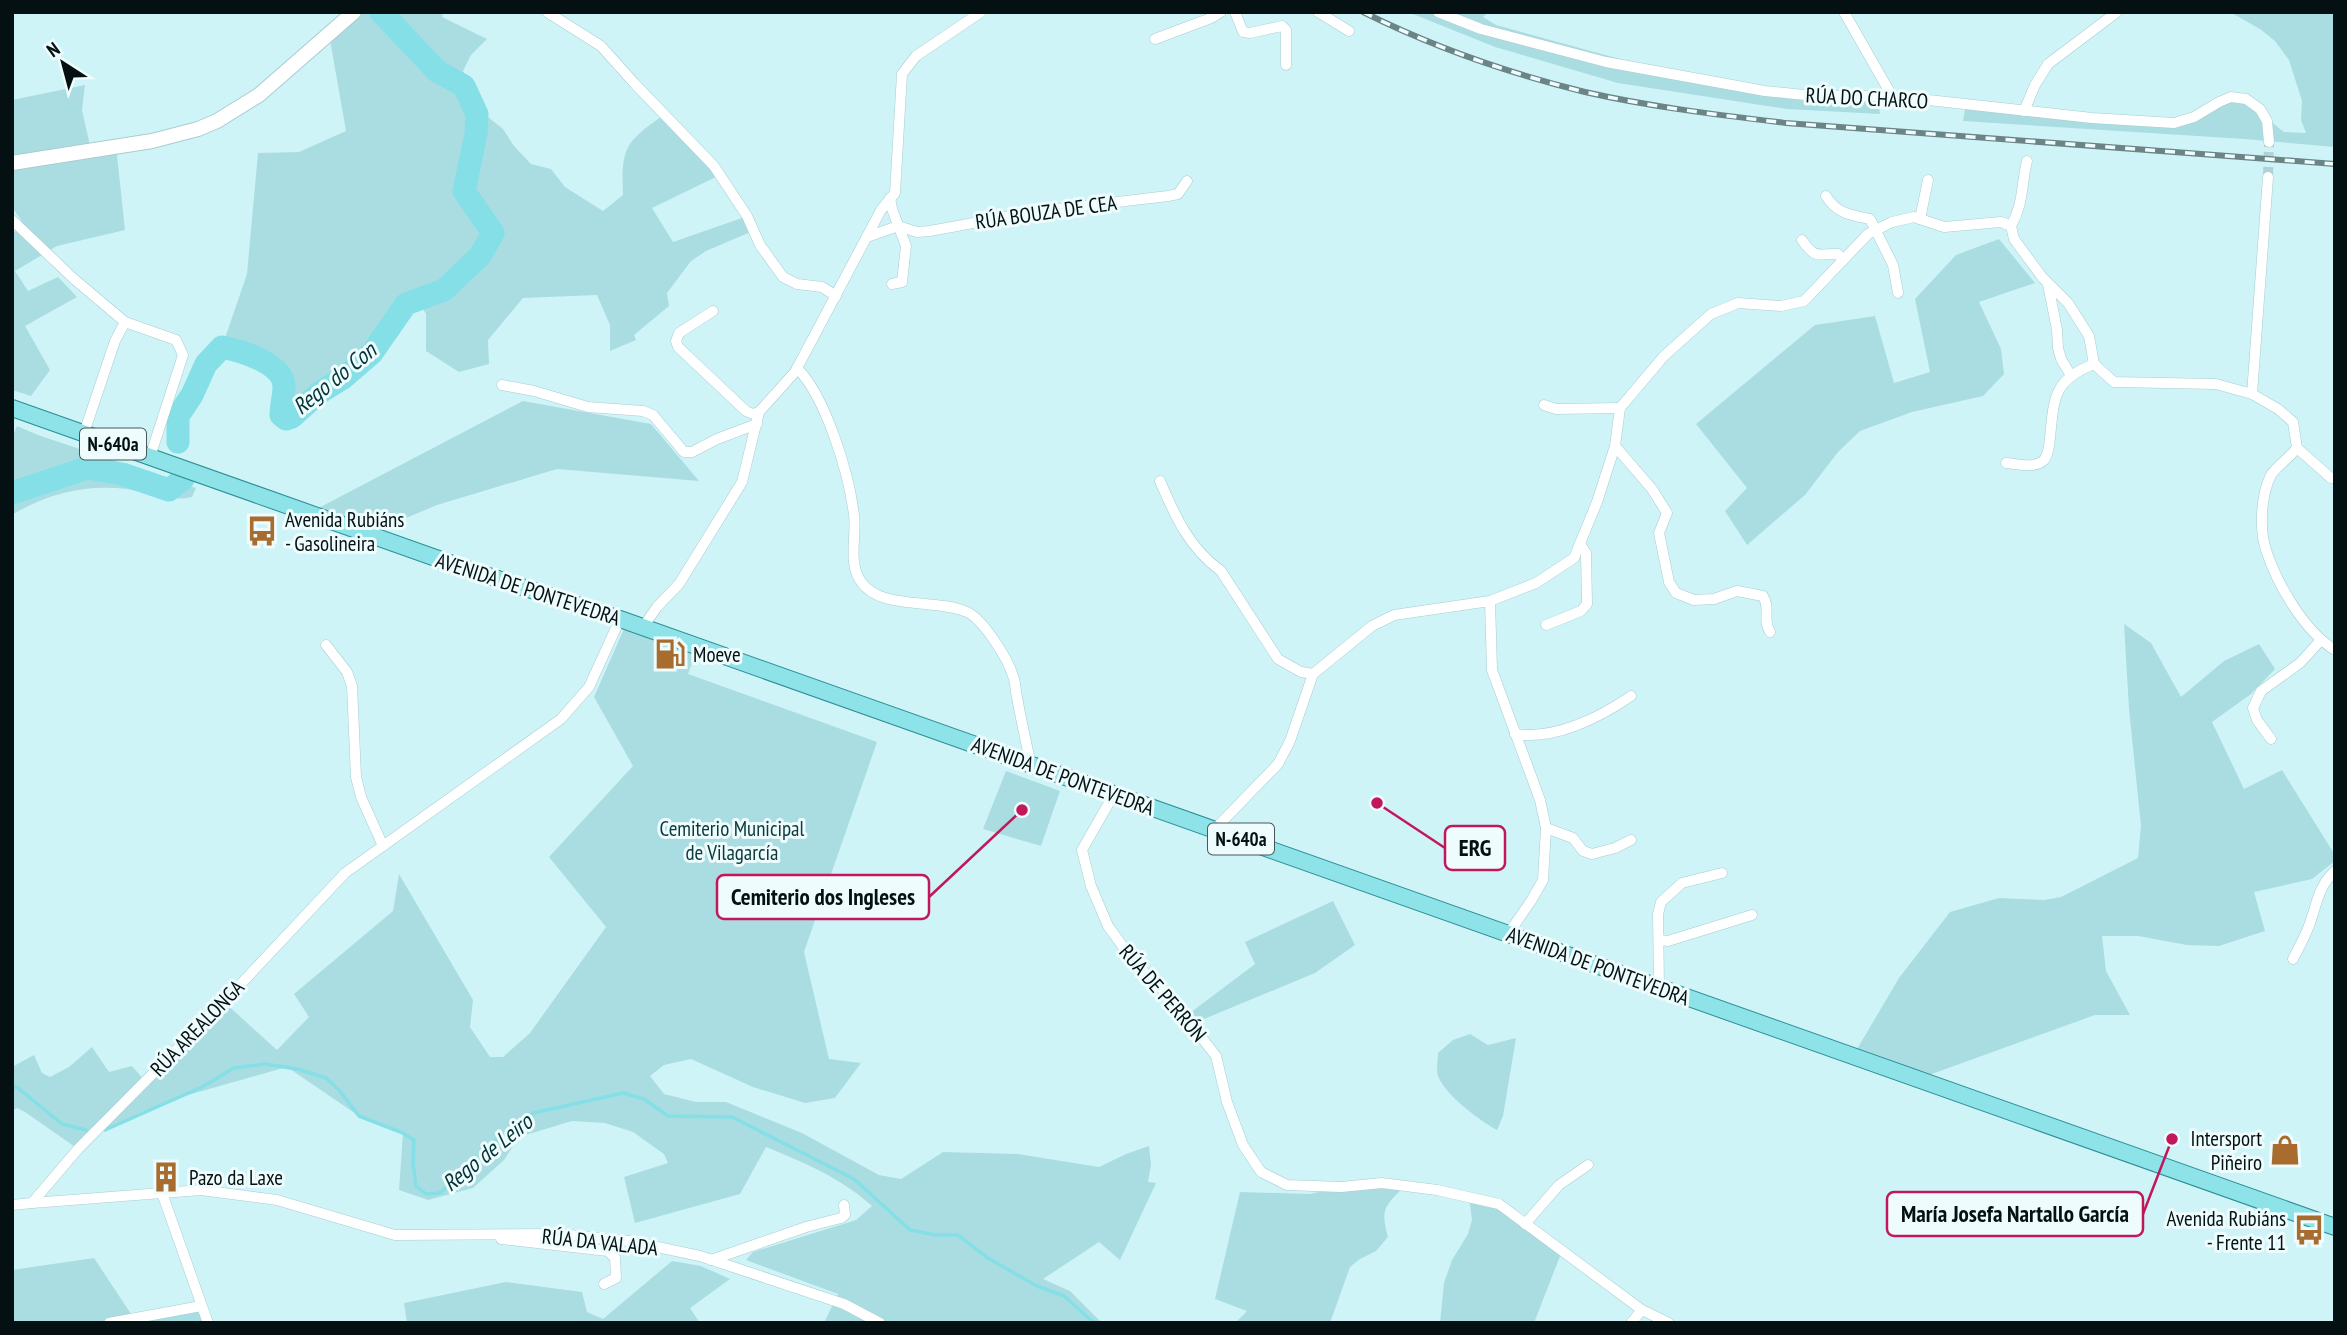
<svg xmlns="http://www.w3.org/2000/svg" width="2347" height="1335" font-family="'PT Sans Narrow',sans-serif">
<style>
.green{fill:#aadde1}
.lines{fill:none;stroke-linecap:round;stroke-linejoin:round}
.stream{stroke:#84dfe6;stroke-width:3.5}
.river{stroke:#84dfe6;stroke-width:23}
.minor-tunnel{stroke:#b1d2d4;stroke-width:10;stroke-dasharray:10 5;stroke-linecap:butt}
.minor-casing{stroke:#a9cccf;stroke-width:11}
.secondary-casing{stroke:#a9cccf;stroke-width:16}
.primary-casing{stroke:#2c8d94;stroke-width:18}
.minor{stroke:#fff;stroke-width:10}
.secondary{stroke:#fff;stroke-width:14}
.primary{stroke:#8ee3e9;stroke-width:16}
.rail-casing{stroke:#6b8486;stroke-width:6}
.rail{stroke:#eefcfd;stroke-width:3.5;stroke-dasharray:10;stroke-linecap:butt}
.labels{text-anchor:middle;dominant-baseline:central;stroke-width:6;stroke-linejoin:round;paint-order:stroke}
.shield{fill:#eefcfd;stroke:#4a5758;stroke-width:2}
.shield-label{font-size:19px;font-weight:bold;fill:#041011}
.street-label{font-size:21px;fill:#041011;stroke:#eefcfd}
.poi-label{font-size:21px;fill:#041011;stroke:#eefcfd;text-anchor:start}
.park-label{font-size:21px;fill:#0c393c;stroke:#eefcfd}
.water-label{font-size:23px;font-style:italic;fill:#043336;stroke:#eefcfd}
.leader{fill:none;stroke:#c2185b;stroke-width:2.5}
.callout-dot{fill:#c2185b;stroke:#eefcfd;stroke-width:2.5}
.callout{fill:#eefcfd;stroke:#c2185b;stroke-width:2.5}
.callout-label{font-size:23px;text-anchor:middle;font-weight:bold;fill:#041011}
</style>
<rect width="100%" height="100%" fill="#cff4f7"/>
<!-- green -->
<g class="green">
<path d="M354,12h89l-1,5 45,22 -16,16 -8,16 25,46 15,12 11,17 17,18 20,5 14,18 38,24 20,-16c-2,-48 2,-53 42,-81l55,61 -68,33 21,34 69,-24 11,13 -47,20 -15,10 -24,32 2,13 -35,29 2,5 -26,11v-26l-13,-30 -74,3 -35,42 1,24 -30,8 -33,-21v-37l-9,-15 -17,13 -28,41 -29,25 -41,28 -10,11 -11,-2c1,-9 4,-19 3,-28 -1,-24 -42,-36 -62,-40l25,-73 11,-121 41,-1 47,-21 -17,-97z"/>
<polygon points="1408,12 1488,12 1483,17 1496,25 1682,76 1765,91 1878,97 1880,114 1787,109 1618,83 1495,47"/>
<polygon points="2230,12 2335,12 2335,147 2244,139 1963,121 1966,104 2174,123 2241,98 2284,132 2306,133 2301,120 2302,101 2289,60 2275,41 2260,29"/>
<polygon points="85,85 82,110 91,150 116,146 125,230 57,246 15,271 28,291 58,277 77,297 25,326 50,370 31,396 12,390 12,233 25,226 12,207 12,100"/>
<polygon points="1999,239 2035,283 1979,302 2001,349 2004,374 1983,396 1912,412 1860,431 1838,452 1805,495 1747,545 1725,511 1747,488 1696,424 1815,325 1875,316 1894,383 1930,372 1915,299 1956,255"/>
<polygon points="523,401 651,424 699,481 557,469 437,505 368,534 309,513"/>
<path d="M17,426l21,9 158,53 -4,9c-22,5 -43,-4 -65,-8 -40,-5 -80,4 -115,26v-77z"/>
<path d="M627,622l71,25 -10,27 189,68 -73,210 25,107 32,4 -26,35 -30,5 -52,-16 -62,-28 -27,6 -14,11 14,18 32,8h30l76,31 77,42 22,4 42,-27 75,2 81,13 27,-13 23,-8 2,19 -3,17 8,1 -36,77 -21,-18 -56,37 27,12 32,32h-278l14,-29 -92,-34 7,-8 103,-32 16,-14c-31,-28 -67,-43 -106,-59l-26,47 -105,29 -11,-46 44,-14 -4,-9 -31,-22 -28,-9 -33,-2 -53,16 -15,23 -31,28 -45,12 -29,-10 4,-57 -44,-17 -72,-49 -117,33 -65,30h-13l-14,19 -53,-37 -8,-4 -5,3v-44l22,-12 8,18 8,4 19,-10 23,-20 17,25 23,-6 13,15 79,-79 53,48 32,-33 -15,-23 99,-83 6,-37 74,126 -3,27 20,30h13l27,-24 76,-106 -57,-70 84,-91 -39,-69z"/>
<polygon points="2124,624 2151,643 2181,697 2224,661 2259,644 2275,669 2251,694 2212,722 2244,789 2282,770 2335,855 2335,861 2312,879 2254,892 2265,931 2219,946 2187,945 2138,936 2102,936 2106,971 2130,1015 2095,1015 1918,1079 1853,1056 1899,978 1950,912 1999,898 2044,900 2061,897 2138,858 2141,826 2129,709"/>
<polygon points="1006,771 1060,791 1041,846 983,829"/>
<polygon points="1333,901 1355,945 1315,973 1192,1024 1186,1016 1255,964 1245,942"/>
<path d="M1470,1034l18,11 28,-7 -13,78 -6,14c-18,-10 -51,-34 -59,-54 -2,-6 0,-16 0,-23l15,-13z"/>
<path d="M1405,1186c-20,20 -25,22 -17,51l-12,14 -16,8 -10,8 -20,56h-95l12,-12 -32,-12 25,-107 70,2 31,-7z"/>
<polygon points="1469,1197 1499,1204 1562,1251 1534,1323 1440,1323 1444,1283 1452,1260 1468,1234 1472,1220"/>
<polygon points="94,1258 133,1317 201,1306 208,1323 12,1323 12,1270"/>
<polygon points="672,1261 701,1266 730,1279 690,1308 700,1323 407,1323 404,1303 506,1282 582,1292 587,1312 603,1319"/>
</g>
<g class="lines">
<!-- stream -->
<g class="stream">
<polyline points="12,1086 18,1088 62,1124 86,1130"/>
<polyline points="105,1130 202,1087 234,1068 265,1064 297,1069 326,1078 339,1090 359,1116 403,1133 414,1140 413,1163 416,1186 426,1194 439,1193 471,1170 491,1144 533,1113 623,1093 644,1099 668,1116 732,1117 854,1179 910,1230 936,1235 958,1235 988,1258 1037,1286 1064,1296 1094,1323"/>
</g>
<!-- river -->
<g class="river">
<path d="M178,442v-26l14,-21 14,-31 16,-17c19,4 62,16 62,40 0,9 -3,18 -3,28l5,4 6,-2 27,-24 24,-15 29,-25 34,-49 38,-14 36,-34 13,-23 -29,-42 12,-57 1,-20 -13,-28 -27,-15 -56,-59"/>
<polyline points="12,493 87,468 122,474 169,490 183,479"/>
</g>
<!-- minor-tunnel -->
<polyline class="minor-tunnel" points="2268,177 2269,142"/>
<!-- minor casing -->
<g class="minor-casing">
<g id="minor">
<polyline points="547,12 601,46 635,84 714,166 747,216 760,245 783,277 797,284 822,287 836,296"/>
<polyline points="1235,12 1243,32 1250,33 1282,26 1286,30 1286,65"/>
<polyline points="1318,12 1349,31"/>
<polyline points="1438,12 1481,29 1606,62 1765,91 1814,96 1892,96 2092,118 2174,123 2194,117 2219,102 2231,97 2246,99 2260,109 2267,121 2269,142"/>
<polyline points="1844,12 1892,96"/>
<polyline points="1155,39 1211,18 1221,12"/>
<polyline points="2024,111 2035,85 2048,64 2117,12"/>
<path d="M1826,196c11,18 25,19 44,23l23,46 5,28"/>
<polyline points="890,198 892,209 906,246 902,282 892,284"/>
<polyline points="1920,219 1928,180"/>
<polyline points="12,220 74,279 125,322 176,340 183,355 150,457"/>
<path d="M2011,226c13,-23 10,-41 16,-65"/>
<polyline points="867,237 898,226 917,232 930,231 1033,212 1168,196 1178,194 1187,181"/>
<path d="M1802,240c13,19 15,14 36,14l5,6"/>
<polyline points="2048,284 2057,330 2058,348 2061,359 2070,374"/>
<polyline points="713,311 679,333 676,341 678,347 746,411 753,414 759,412"/>
<path d="M797,368c29,29 52,106 57,147 3,21 -7,49 8,68 12,16 34,18 53,20 17,2 36,2 52,9 16,7 41,47 46,64 3,6 2,14 4,21 4,23 9,45 14,68"/>
<polyline points="502,385 534,391 588,407 643,411 653,415 684,452 692,452 717,439 757,424"/>
<polyline points="2252,394 2268,177"/>
<polyline points="1544,405 1556,409 1620,408"/>
<polyline points="84,433 115,341 125,322"/>
<path d="M1615,446l37,43 15,24 -8,20 10,49 7,11 18,7 20,-1 23,-8 26,5c8,13 -1,24 7,36"/>
<path d="M2297,448c-7,9 -21,19 -26,27 -10,20 -12,53 -5,75 11,34 38,81 69,100"/>
<polyline points="2297,448 2331,478 2335,478"/>
<path d="M2006,463c12,1 29,6 38,-3 5,-6 5,-15 6,-22 4,-40 3,-58 44,-74"/>
<path d="M1160,481c15,35 29,67 61,90l57,88 23,13 12,2"/>
<polyline points="1490,601 1492,670 1540,800 1546,828 1543,880 1531,901 1508,934"/>
<polyline points="1546,625 1581,611 1587,604 1586,553 1580,544"/>
<polyline points="643,627 657,607 679,584 742,482 759,412 795,372 881,210 895,193 902,74 916,56 981,12"/>
<polyline points="326,645 347,672 352,686 356,777 361,797 383,846"/>
<path d="M1515,734c40,6 84,-16 116,-38"/>
<polyline points="2271,739 2257,720 2253,708 2261,691 2300,663 2320,641"/>
<polyline points="1114,794 1082,850 1091,886 1108,926 1135,963 1169,996 1216,1056 1227,1102 1243,1145 1261,1172 1287,1185 1341,1187 1382,1183 1437,1190 1499,1204 1642,1310 1669,1323"/>
<polyline points="1546,828 1573,838 1583,851 1592,854 1615,848 1631,840"/>
<polyline points="1214,830 1278,764 1290,741 1313,674 1372,626 1394,615 1490,601 1536,583 1574,558 1597,502 1615,446 1620,408 1664,356 1711,314 1738,303 1781,306 1804,301 1868,234 1892,222 1914,217 1944,227 2001,222 2011,226 2014,239 2042,277 2068,303 2089,336 2094,364 2114,382 2216,384 2252,394 2278,409 2293,422 2297,448"/>
<polyline points="1659,940 1668,941 1752,915"/>
<path d="M2293,959c6,-12 13,-24 17,-36 7,-20 9,-38 25,-52"/>
<polyline points="1659,987 1658,914 1661,902 1682,883 1722,873"/>
<polyline points="162,1193 208,1323"/>
<polyline points="32,1203 201,1190 277,1200 395,1235 560,1234 629,1241 700,1256 844,1304 880,1323"/>
<polyline points="12,1205 32,1203 78,1149 224,1002 345,873 561,719 589,687 620,619"/>
<polyline points="1525,1224 1559,1185 1588,1165"/>
<polyline points="501,1239 608,1251 615,1258 616,1278 604,1284"/>
<polyline points="711,1260 806,1227 841,1218 845,1215 844,1205"/>
<polyline points="109,1323 201,1306"/>
<polyline points="1631,1323 1642,1310"/>
</g>
</g>
<!-- secondary casing -->
<g class="secondary-casing">
<polyline id="secondary" points="12,163 152,141 198,129 217,121 259,95 354,12"/>
</g>
<!-- primary casing -->
<g class="primary-casing">
<polyline id="primary" points="12,408 464,568 620,619 2335,1227"/>
</g>
<!-- minor -->
<use href="#minor" class="minor"/>
<!-- secondary -->
<use href="#secondary" class="secondary"/>
<!-- primary -->
<use href="#primary" class="primary"/>
<!-- rail casing -->
<g class="rail-casing">
<path id="rail" d="M1363,12c70,35 145,61 222,80 66,15 134,23 201,31l549,41"/>
</g>
<!-- rail -->
<use href="#rail" class="rail"/>
</g>
<!-- icons -->
<defs>
<g id="bus-bare" transform="scale(2.415)"><path d="M-5-6H5V4H4V6H2V4H-2V6H-4V4H-5ZM-3.5-4V0h7V-4ZM-3.5 1.2v1.5H-2V1.2ZM2 1.2v1.5H3.5V1.2Z" fill="#a86c2f" stroke="#eefcfd" stroke-width="2.5" paint-order="stroke"/></g>
<g id="fuel-bare" transform="scale(2.415)"><path d="M-5.5-6h7V0h2V4h1.3V-2.5L3-4.5l.8-.8L6-3V5H2.5V1h-1V6h-7ZM-4.2-4.7v3.2H.2V-4.7Z" fill="#a86c2f" stroke="#eefcfd" stroke-width="2.5" paint-order="stroke"/></g>
<g id="shop-bare" transform="scale(2.415)"><path d="M-5-2.5h2.3a2.7 3.5 0 0 1 5.4 0H5L5.5 6h-11ZM-1.5-2.5h3a1.5 2.3 0 0 0-3 0Z" fill="#a86c2f" stroke="#eefcfd" stroke-width="2.5" paint-order="stroke"/></g>
<g id="building-bare" transform="scale(2.415)"><path d="M-4-6H4V6H1V3H-1V6H-4ZM-2.5-4.3h1.7v1.8h-1.7ZM.8-4.3h1.7v1.8H.8ZM-2.5-1h1.7V.8h-1.7ZM.8-1h1.7V.8H.8Z" fill="#a86c2f" stroke="#eefcfd" stroke-width="2.5" paint-order="stroke"/></g>
</defs>
<g fill-rule="evenodd">
<use href="#bus-bare" x="262" y="531"/>
<use href="#fuel-bare" x="670" y="654"/>
<use href="#shop-bare" x="2285" y="1150"/>
<use href="#building-bare" x="166" y="1177"/>
<use href="#bus-bare" x="2309" y="1230"/>
</g>
<g class="labels">
<!-- shield labels -->
<g class="shield">
<rect x="80" y="428.5" width="66" height="31" rx="5"/>
<rect x="1208" y="823.5" width="66" height="31" rx="5"/>
</g>
<g class="shield-label">
<text x="113" y="444">N-640a</text>
<text x="1241" y="839">N-640a</text>
</g>
<!-- street labels -->
<g class="street-label">
<text transform="translate(1867 98) rotate(3)">RÚA DO CHARCO</text>
<text transform="translate(1046 212) rotate(-8)">RÚA BOUZA DE CEA</text>
<text transform="translate(528 589) rotate(18)">AVENIDA DE PONTEVEDRA</text>
<text transform="translate(1063 776) rotate(20)">AVENIDA DE PONTEVEDRA</text>
<text transform="translate(1598 966) rotate(20)">AVENIDA DE PONTEVEDRA</text>
<text transform="translate(1163 993) rotate(49)">RÚA DE PERRÓN</text>
<text transform="translate(197 1028) rotate(-46)">RÚA AREALONGA</text>
<text transform="translate(600 1242) rotate(6)">RÚA DA VALADA</text>
</g>
<!-- poi labels -->
<g class="poi-label">
<text x="285" y="519">Avenida Rubiáns<tspan x="285" dy="24">- Gasolineira</tspan></text>
<text x="693" y="654">Moeve</text>
<text x="2262" y="1138" text-anchor="end">Intersport<tspan x="2262" dy="24">Piñeiro</tspan></text>
<text x="189" y="1177">Pazo da Laxe</text>
<text x="2286" y="1218" text-anchor="end">Avenida Rubiáns<tspan x="2286" dy="24">- Frente 11</tspan></text>
</g>
<!-- park labels -->
<g class="park-label">
<text x="732" y="828">Cemiterio Municipal<tspan x="732" dy="24">de Vilagarcía</tspan></text>
</g>
<!-- water labels -->
<g class="water-label">
<text transform="translate(334 378) rotate(-39)">Rego do Con</text>
<text transform="translate(487 1152) rotate(-39)">Rego de Leiro</text>
</g>
</g>
<!-- callouts -->
<path class="leader" d="M1377 803L1445 848M1022 810L929 897M2172 1139L2143 1214"/>
<g class="callout-dot">
<circle cx="1377" cy="803" r="7"/>
<circle cx="1022" cy="810" r="7"/>
<circle cx="2172" cy="1139" r="7"/>
</g>
<g class="callout">
<rect x="1445" y="826" width="60" height="44" rx="7"/>
<rect x="717" y="875" width="212" height="44" rx="7"/>
<rect x="1887" y="1192" width="256" height="44" rx="7"/>
</g>
<g class="callout-label">
<text x="1475" y="856">ERG</text>
<text x="823" y="905">Cemiterio dos Ingleses</text>
<text x="2015" y="1222">María Josefa Nartallo García</text>
</g>
<!-- border -->
<rect width="2347" height="1335" fill="none" stroke="#041011" stroke-width="28"/>
<!-- north arrow -->
<g transform="translate(63 63) rotate(324)" stroke="#eefcfd" stroke-width="5" paint-order="stroke">
<path d="M0-5L12 26L0 18L-12 26Z" fill="#041011"/>
<text y="-10" font-size="19" font-weight="bold" text-anchor="middle" fill="#041011">N</text>
</g>
</svg>
